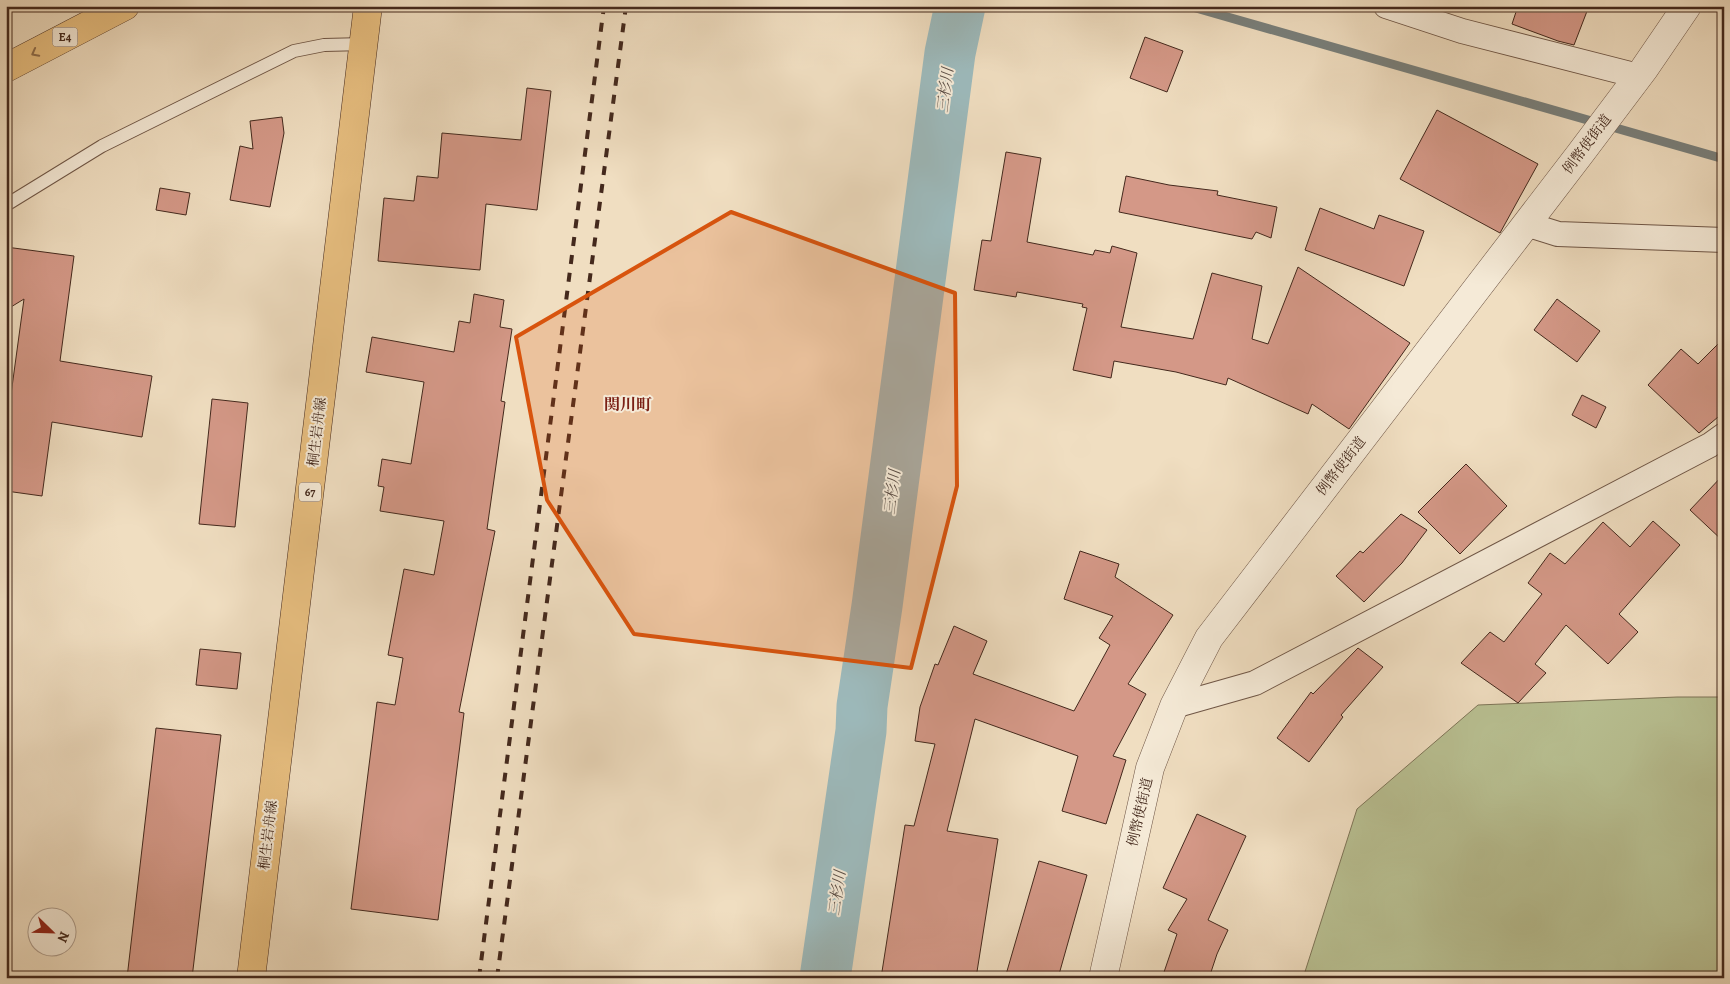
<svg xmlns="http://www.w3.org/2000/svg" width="1730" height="984" font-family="Alegreya,'Noto Serif JP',serif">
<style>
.green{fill:#b9c193;stroke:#7e7558}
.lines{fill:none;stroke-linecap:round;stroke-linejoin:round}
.stream{stroke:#79807c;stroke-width:9}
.river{stroke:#9dbabc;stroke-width:51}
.building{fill:#d49887;stroke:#44291d}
.service-casing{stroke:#6f5646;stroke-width:14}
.minor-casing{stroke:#6f5646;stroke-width:26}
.tertiary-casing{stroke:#6f5646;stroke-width:29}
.primary-casing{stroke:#44291d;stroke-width:29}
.motorway-casing{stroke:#44291d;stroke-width:29}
.service{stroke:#f5ead7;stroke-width:12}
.minor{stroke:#f5ead7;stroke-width:24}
.tertiary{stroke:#f5ead7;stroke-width:28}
.primary{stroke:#e8bf80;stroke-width:28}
.motorway{stroke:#e8bf80;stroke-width:28}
.rail{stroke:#44291d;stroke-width:4;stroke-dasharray:9 9;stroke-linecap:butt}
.oneway{stroke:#8e6c4a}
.marked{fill:#d8540e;fill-opacity:0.2;stroke:#d8540e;stroke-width:4;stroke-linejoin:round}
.labels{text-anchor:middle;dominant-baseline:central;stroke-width:4;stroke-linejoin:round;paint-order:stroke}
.shield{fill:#f5ead7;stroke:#796355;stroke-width:1}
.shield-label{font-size:12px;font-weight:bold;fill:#44291d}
.street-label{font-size:14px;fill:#44291d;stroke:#f5ead7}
.water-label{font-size:15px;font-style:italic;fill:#5a4d45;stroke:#f5ead7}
.quarter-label{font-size:16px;font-weight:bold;fill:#7a1f14;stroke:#f5ead7}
</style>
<rect width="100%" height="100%" fill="#f0dec1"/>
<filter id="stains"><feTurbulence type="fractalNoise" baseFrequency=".004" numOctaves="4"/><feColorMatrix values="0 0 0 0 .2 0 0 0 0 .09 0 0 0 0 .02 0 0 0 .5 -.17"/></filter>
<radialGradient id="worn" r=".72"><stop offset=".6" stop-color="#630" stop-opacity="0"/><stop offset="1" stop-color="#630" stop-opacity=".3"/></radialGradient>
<!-- green -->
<polygon class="green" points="1677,697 1724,697 1724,978 1303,978 1357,809 1478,705"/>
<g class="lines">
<!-- stream -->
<polyline class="stream" points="1189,6 1724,159"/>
<!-- river -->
<polyline class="river" points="825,978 861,731 862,706 877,606 950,53 960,6"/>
</g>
<!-- building -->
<g class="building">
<polygon points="1518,6 1589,6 1574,45 1558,41 1512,24"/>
<polygon points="1145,37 1183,51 1167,92 1130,78"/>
<polygon points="527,88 551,91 537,210 486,204 480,270 378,261 384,198 414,201 417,176 438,178 442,133 521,140"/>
<polygon points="1437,110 1538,164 1500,233 1400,179"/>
<polygon points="282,117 284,133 270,207 230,200 240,146 253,149 250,121"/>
<polygon points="1006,152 1041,158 1027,242 1093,255 1095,250 1110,253 1112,246 1137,253 1121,327 1193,339 1212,273 1262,286 1252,339 1268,344 1298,267 1410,343 1349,429 1312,404 1308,414 1228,378 1226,385 1176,372 1114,361 1111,378 1073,370 1087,308 1082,307 1083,304 1017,292 1016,297 974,290 982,240 991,241"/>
<polygon points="1126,176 1169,185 1218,191 1217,195 1277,207 1271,238 1256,232 1252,239 1119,212"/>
<polygon points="160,188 190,193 186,215 156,210"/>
<polygon points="1320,208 1374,229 1379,215 1424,231 1404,286 1305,250"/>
<polygon points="6,247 74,256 60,361 152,376 142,437 52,422 42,496 6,491 6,431 24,299 6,310"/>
<polygon points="474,294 504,300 500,327 512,329 501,401 505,402 487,529 495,531 459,712 464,713 438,920 351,909 377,702 395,705 403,658 388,655 404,569 434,575 444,521 380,511 384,487 378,486 382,459 411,464 424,382 366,372 372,337 454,352 459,321 470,323"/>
<polygon points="1557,299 1600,331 1577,362 1534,330"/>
<polygon points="1724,338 1724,412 1699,433 1648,385 1681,349 1698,364"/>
<polygon points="1582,395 1606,407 1596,428 1572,415"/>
<polygon points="212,399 248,403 235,527 199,524"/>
<polygon points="1466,464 1507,506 1460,554 1418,512"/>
<polygon points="1724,474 1724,542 1690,510"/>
<polygon points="1401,514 1427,530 1402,563 1364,602 1336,576 1360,551 1363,553"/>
<polygon points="1653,521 1680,545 1619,614 1638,632 1608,664 1566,625 1535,664 1546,673 1518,703 1461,663 1490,632 1504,642 1542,594 1528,583 1550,553 1565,564 1603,522 1630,547"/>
<polygon points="1080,551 1119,564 1115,577 1173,615 1128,684 1146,694 1113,756 1126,760 1106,824 1062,811 1078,756 975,719 947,831 998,839 976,978 881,978 905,825 914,826 935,744 915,741 920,707 935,664 938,665 954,626 987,641 973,674 1074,711 1110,645 1099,638 1113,616 1064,599"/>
<polygon points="1358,648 1383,667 1341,715 1343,717 1309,762 1277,738 1311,692 1313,694"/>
<polygon points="200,649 241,653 237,689 196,685"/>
<polygon points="156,728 221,735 192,978 127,978"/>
<polygon points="1197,814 1246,836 1208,920 1228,930 1217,954 1209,978 1162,978 1177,934 1168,930 1187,899 1163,888"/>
<polygon points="1039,861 1087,875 1058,978 1005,978"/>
</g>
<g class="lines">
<!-- service casing -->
<g class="service-casing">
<polyline id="service" points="6,205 102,146 294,51 324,45 364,44"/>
</g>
<!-- minor casing -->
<g class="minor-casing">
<g id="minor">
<polyline points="1386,6 1462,31 1638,76"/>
<polyline points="1526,224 1558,234 1724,240"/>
<polyline points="1174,706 1255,683 1710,445 1724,435"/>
</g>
</g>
<!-- tertiary casing -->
<g class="tertiary-casing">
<polyline id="tertiary" points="1103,978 1150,768 1174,706 1209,638 1580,154 1644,69 1687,6"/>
</g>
<!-- primary casing -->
<g class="primary-casing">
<polyline id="primary" points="251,978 368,6"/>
</g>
<!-- motorway casing -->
<g class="motorway-casing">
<polyline id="motorway" points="6,68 125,6"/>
</g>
<!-- service -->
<use href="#service" class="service"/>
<!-- minor -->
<use href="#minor" class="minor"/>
<!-- tertiary -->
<use href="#tertiary" class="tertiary"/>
<!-- primary -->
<use href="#primary" class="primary"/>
<!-- motorway -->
<use href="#motorway" class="motorway"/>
<!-- rail -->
<g class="rail">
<polyline points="479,978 604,6"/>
<polyline points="497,978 626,6"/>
</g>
</g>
<!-- one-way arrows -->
<defs><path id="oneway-chevron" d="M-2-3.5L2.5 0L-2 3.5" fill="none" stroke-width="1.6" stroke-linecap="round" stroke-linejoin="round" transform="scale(1.25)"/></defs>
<use class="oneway" href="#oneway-chevron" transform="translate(35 53) rotate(152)"/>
<!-- marked area -->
<path class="marked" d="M731,212l224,81 2,193 -46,182 -277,-34 -87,-134 -31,-163z"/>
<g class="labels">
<!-- shield labels -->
<g class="shield">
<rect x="52.5" y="27.5" width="25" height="19" rx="4"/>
<rect x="299" y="482.5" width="22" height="19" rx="4"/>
</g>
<g class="shield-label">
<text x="65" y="37">E4</text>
<text x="310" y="492">67</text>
</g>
<!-- street labels -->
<g class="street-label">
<text transform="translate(1587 144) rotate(-53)">例幣使街道</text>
<text transform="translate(317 432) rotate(-83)">桐生岩舟線</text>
<text transform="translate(1341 466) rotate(-52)">例幣使街道</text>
<text transform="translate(1140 812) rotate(-77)">例幣使街道</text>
<text transform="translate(268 835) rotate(-83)">桐生岩舟線</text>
</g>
<!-- water labels -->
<g class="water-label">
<text transform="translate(945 90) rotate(-83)">三杉川</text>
<text transform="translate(892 492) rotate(-83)">三杉川</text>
<text transform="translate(837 893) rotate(-82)">三杉川</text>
</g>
<!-- quarter labels -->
<g class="quarter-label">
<text x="628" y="405">関川町</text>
</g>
</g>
<!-- margin -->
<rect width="1730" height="984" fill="none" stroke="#f0dec1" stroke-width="25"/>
<rect x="8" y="8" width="1715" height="969" fill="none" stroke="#44291d" stroke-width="2.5"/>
<rect x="12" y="12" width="1705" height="959" fill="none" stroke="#44291d"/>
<!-- north arrow -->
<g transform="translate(52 932) rotate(113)"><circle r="24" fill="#f5ead7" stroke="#ae9d8d"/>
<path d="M0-4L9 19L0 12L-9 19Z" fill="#8f2418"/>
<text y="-8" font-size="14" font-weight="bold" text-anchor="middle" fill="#44291d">N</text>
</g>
<rect width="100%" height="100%" filter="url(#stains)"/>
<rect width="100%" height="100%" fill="url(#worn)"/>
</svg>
